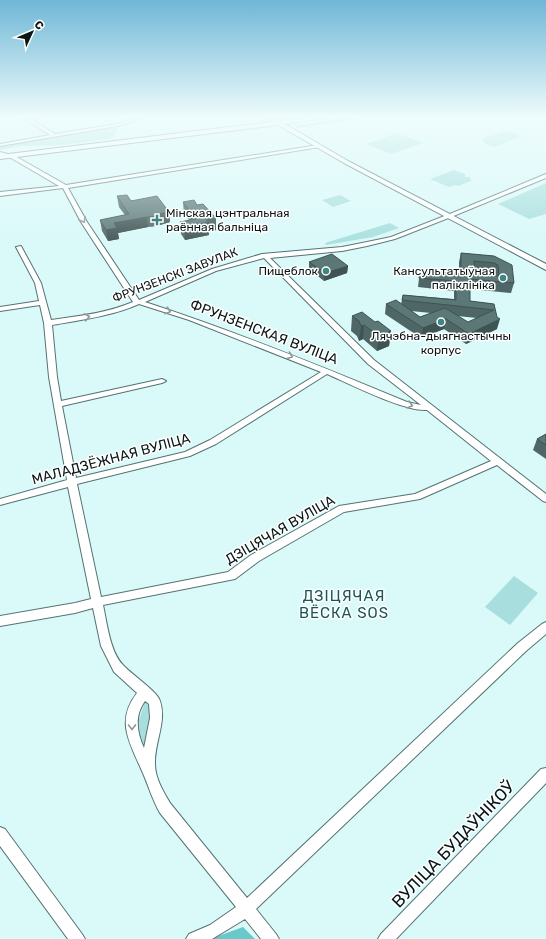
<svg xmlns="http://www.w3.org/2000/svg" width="546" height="939" font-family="Rubik,sans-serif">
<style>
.green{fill:#a8dfde}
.forest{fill:#67c9c9}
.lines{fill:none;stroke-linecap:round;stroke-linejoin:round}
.minor-casing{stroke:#567272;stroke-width:2}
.tertiary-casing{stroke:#567272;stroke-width:2}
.secondary-casing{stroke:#567272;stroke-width:2}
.minor{fill:#fff;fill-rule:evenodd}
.tertiary{fill:#fff;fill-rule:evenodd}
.secondary{fill:#fff;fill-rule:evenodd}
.wall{fill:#4e6665;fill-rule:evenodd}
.shaded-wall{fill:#405353}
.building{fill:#5b7776;stroke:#405353;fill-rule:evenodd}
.oneway{stroke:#919696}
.poi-dot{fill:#3e8686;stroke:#fff;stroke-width:1.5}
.labels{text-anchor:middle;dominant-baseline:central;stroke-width:3;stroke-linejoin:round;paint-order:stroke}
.far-poi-label{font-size:12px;fill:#0b1616;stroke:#fff;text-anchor:end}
.far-street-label{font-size:12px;fill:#0b1616;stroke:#fff}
.street-label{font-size:14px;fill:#0b1616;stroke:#fff}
.neighbourhood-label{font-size:15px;letter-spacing:1px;fill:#1b5656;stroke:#fff}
.near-street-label{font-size:17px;fill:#0b1616;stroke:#fff}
</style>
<rect width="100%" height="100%" fill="#daf9f9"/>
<!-- green -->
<g class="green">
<polygon points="118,127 113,138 63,145 20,146 0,150 0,146"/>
<polygon points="507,131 522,136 494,147 484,143 483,138"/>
<polygon points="397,133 423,143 391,154 366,144"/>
<polygon points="454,170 465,174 465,177 470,177 471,181 458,186 455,185 449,187 430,179"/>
<polygon points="546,183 546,214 529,219 498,204"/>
<polygon points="340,195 351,201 333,207 322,200"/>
<polygon points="390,223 399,228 373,237 326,245 325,243"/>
<polygon points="514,576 538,593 510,625 485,607"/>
<polygon points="146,698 152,709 145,744 140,742 138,723"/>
</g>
<!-- forest -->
<g class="forest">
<polygon points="353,117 367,117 298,128 294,126"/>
<polygon points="243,927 255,939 210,939"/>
</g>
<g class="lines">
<!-- minor casing -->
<g class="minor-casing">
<g id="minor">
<polygon points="22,117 28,117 55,134 117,124 137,117 145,117 118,126 0,146 0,144 50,135"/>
<polygon points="267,117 273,117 281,123 277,124"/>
<path d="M318,145l2,1v1l-252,41 19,34 52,78 73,-31 50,-15 80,-7 25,-5 24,-5 56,-22h4v2l-56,22 -28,7 -25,5 -72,7 104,102 172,134v8l-3,-1 -46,-36 -77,34 -76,13 -85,49 -24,18 -132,26c4,18 7,47 20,60 8,9 35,27 37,36 7,21 -6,42 -5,63 0,14 8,27 15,39l77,95 271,-255 24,-19 4,-2v12l-20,17 -270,258 20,25 3,5h-18l-16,-20 -33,20h-26l3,-5 21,-9 26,-18 -76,-94c-8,-14 -12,-29 -18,-42 -12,-28 -27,-50 -5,-78l-23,-21 -13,-26 -8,-38 -18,5 -75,13v-10l75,-13 16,-4 -23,-112 -68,18v-6l67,-19 -18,-103 -5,-54 -4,-18 -40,6v-4l39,-6 -4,-18 -19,-36 5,-1 20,37 10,37c28,-4 56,-7 82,-18l-52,-80 -18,-34 -63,8v-4l59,-6 -48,-28 -11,-3v-3l15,4 51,29zM264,258l104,106 53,41 -14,-3c-86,-36 -173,-71 -262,-100l71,-31zM139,304l50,16 132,52 -111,68 -25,12 -109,26 -14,-72 100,-23 4,-2 -4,-2 -101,22 -4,-24 -5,-52c29,-5 60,-9 87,-21zM327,374c23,10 78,38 100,36l64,51 -76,33 -76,12 -88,49 -23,17 -127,25 -24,-113 113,-28 26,-12zM145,701l4,3 1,14 -6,30c-7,-15 -10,-32 1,-47z"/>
<polygon points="546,768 546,783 396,939 378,939 381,934 541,769"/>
<polygon points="0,827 5,829 82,934 85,939 68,939 0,846"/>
</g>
</g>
<!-- tertiary casing -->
<g class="tertiary-casing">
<polygon id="tertiary" points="546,174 546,178 451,217 445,216"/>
</g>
<!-- secondary casing -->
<g class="secondary-casing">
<polygon id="secondary" points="312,117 333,117 285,124 348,161 546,264 546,270 344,163 278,125 0,159 0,155"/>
</g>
<!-- minor -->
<use href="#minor" class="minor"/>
<!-- tertiary -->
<use href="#tertiary" class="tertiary"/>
<!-- secondary -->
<use href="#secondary" class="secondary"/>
</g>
<!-- wall -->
<g class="wall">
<polygon points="117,196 169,212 170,222 160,225 160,226 148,227 118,233 119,239 108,241 102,231 100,220 125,215 119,207"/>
<polygon points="183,202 197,205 216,218 216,230 209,232 209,235 185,240 181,234 180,222 189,220 184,214"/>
<path d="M461,253l33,3 20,27 -3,10 -41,-4v12l24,3 3,25 -31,15 -22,-15 -23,9 -36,-24 1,-10h15l2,-9 51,4v-8l-36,-4 2,-17 39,4v-12zM475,270l16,2 5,3v1l-21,-2zM411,311l20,2 -11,4zM457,316l20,2 -9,4z"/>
<polygon points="309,262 348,266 347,273 324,281 309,269"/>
<polygon points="352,316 375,322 391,331 389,346 377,351 363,339 359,341 357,336 351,331"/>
<polygon points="546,434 546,459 533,450 537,439"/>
</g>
<!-- shaded-wall -->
<g class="shaded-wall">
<polygon points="169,212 170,222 160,225 159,216 158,214"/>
<polygon points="147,217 148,227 118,233 119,239 108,241 106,230 114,223"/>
<polygon points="216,218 216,230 209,232 209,235 185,240 184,227 206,220"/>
<polygon points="348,266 347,273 324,281 325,273"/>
<polygon points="446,319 444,329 421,338 423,328"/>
<polygon points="500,319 497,329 466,344 469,334"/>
<polygon points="364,325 363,339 359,341 361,326"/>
<polygon points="391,331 389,346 377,351 379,336"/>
</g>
<!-- building -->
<g class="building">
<polygon points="127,195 131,201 157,196 169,212 158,214 159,216 147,217 114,223 117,228 106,230 100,220 129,214 117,196"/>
<polygon points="194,200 197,205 203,204 216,218 206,220 208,222 184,227 180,222 196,219 183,202"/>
<path d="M461,253l33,3 18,9 2,18 -44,-4v22l24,3 3,13 3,2 -31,15 -23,-15 -23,9 -37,-24 10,-4 24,17 25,-9 23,14 26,-12 -92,-10 1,-5 53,5v-19l-37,-3 1,-8 41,4zM474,261l20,2 4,2 1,11 -24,-2z"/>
<polygon points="332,254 348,266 325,273 309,262"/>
<polygon points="362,312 375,322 378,321 391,331 379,336 364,325 361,326 359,321 352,316"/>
<polygon points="546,434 546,445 537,439"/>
</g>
<!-- one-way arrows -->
<defs><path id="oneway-chevron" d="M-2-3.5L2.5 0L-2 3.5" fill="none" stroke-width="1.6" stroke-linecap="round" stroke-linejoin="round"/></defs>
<g class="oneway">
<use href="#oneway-chevron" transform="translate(83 220) rotate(60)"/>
<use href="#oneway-chevron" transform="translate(168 311) rotate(18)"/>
<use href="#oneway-chevron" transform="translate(87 317) rotate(-10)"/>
<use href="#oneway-chevron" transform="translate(290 356) rotate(21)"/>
<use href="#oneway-chevron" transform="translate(410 405) rotate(15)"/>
<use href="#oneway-chevron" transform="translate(132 727) rotate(89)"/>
</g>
<!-- sky -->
<linearGradient id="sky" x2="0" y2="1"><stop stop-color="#6fb7d6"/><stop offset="0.47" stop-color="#eefcfc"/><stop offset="1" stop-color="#eefcfc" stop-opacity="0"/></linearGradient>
<rect width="546" height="249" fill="url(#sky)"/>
<!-- markers -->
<g class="poi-dot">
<path d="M155 214h4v4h4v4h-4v4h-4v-4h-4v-4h4z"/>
<circle cx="326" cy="271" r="4"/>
<circle cx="503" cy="278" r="4"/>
<circle cx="441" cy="322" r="4"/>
</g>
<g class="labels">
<!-- far-poi labels -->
<g class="far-poi-label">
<text x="166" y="213" text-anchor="start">Мінская цэнтральная<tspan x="166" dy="14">раённая бальніца</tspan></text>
<text x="318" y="271">Пищеблок</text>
<text x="495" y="271">Кансультатыўная<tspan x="495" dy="14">паліклініка</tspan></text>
<text x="441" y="336" text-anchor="middle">Лячэбна-дыягнастычны<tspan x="441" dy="14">корпус</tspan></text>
</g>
<!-- far-street labels -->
<g class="far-street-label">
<text transform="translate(175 275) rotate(-21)">ФРУНЗЕНСКІ ЗАВУЛАК</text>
</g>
<!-- street labels -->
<g class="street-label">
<text transform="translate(264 332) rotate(21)">ФРУНЗЕНСКАЯ ВУЛІЦА</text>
<text transform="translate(111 459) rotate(-15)">МАЛАДЗЁЖНАЯ ВУЛІЦА</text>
<text transform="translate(280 530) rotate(-30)">ДЗІЦЯЧАЯ ВУЛІЦА</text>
</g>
<!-- neighbourhood labels -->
<g class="neighbourhood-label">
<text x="344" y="596">ДЗІЦЯЧАЯ<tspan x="344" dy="17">ВЁСКА SOS</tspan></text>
</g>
<!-- near-street labels -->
<g class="near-street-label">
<text transform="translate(453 844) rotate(-46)">ВУЛІЦА БУДАЎНІКОЎ</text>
</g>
</g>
<!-- north arrow -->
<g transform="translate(32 32) rotate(46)" stroke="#ffffff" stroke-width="3" paint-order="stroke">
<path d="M0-3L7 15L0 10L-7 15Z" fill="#0b1616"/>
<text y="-6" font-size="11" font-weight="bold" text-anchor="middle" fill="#0b1616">С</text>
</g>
</svg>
